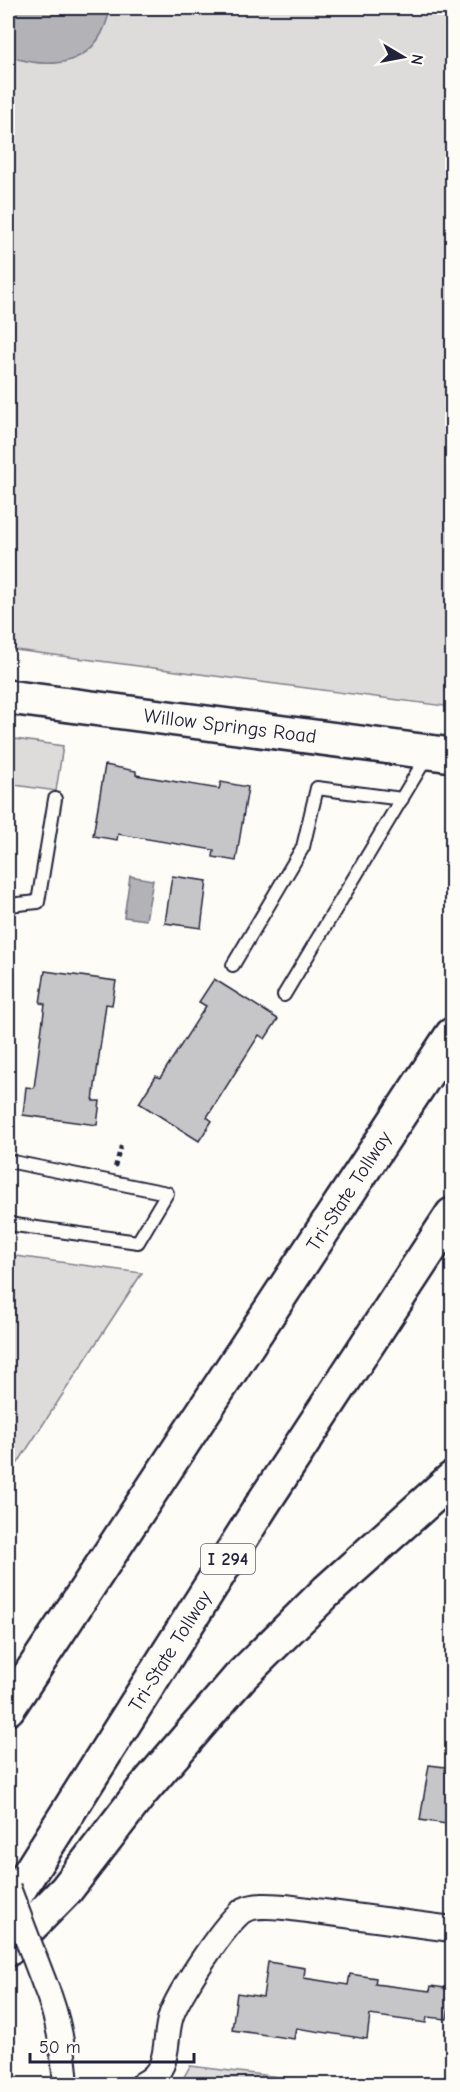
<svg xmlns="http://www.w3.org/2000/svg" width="460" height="2092" font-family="'Comic Neue',sans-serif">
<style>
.green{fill:#dddcdb;stroke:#807f8b;stroke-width:1.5}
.water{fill:#b2b2b7;stroke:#787885;stroke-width:1.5}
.building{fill:#c6c6c8;stroke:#22223b;stroke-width:1.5}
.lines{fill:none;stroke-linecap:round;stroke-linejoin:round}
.lane-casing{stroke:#22223b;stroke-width:16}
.street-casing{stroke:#22223b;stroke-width:28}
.secondary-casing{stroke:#22223b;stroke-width:38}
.highway-casing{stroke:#22223b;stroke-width:38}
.path{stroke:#22223b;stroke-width:4;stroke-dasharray:4.5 4.5;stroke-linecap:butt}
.lane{stroke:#fdfcf7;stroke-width:12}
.street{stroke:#fdfcf7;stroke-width:24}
.secondary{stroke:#fdfcf7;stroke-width:33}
.highway{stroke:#fdfcf7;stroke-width:33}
.street-bridge-casing{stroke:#22223b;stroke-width:28;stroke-linecap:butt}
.street-bridge{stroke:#fdfcf7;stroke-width:24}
.labels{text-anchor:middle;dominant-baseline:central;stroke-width:6;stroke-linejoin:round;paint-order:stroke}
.shield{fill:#fdfcf7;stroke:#646373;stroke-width:1.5}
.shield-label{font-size:18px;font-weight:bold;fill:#22223b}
.street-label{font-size:20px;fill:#22223b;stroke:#fdfcf7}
</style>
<rect width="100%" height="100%" fill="#fdfcf7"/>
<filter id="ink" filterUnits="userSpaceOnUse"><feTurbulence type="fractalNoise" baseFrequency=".0167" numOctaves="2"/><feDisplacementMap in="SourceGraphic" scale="12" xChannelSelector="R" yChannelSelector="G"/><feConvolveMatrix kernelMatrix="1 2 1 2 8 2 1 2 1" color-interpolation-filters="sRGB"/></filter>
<g filter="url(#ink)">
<!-- green -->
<g class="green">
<polygon points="8,8 452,8 452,707 8,649"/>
<polygon points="8,738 63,746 56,791 8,784"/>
<polygon points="8,1255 142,1273 8,1478"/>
<polygon points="190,2066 337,2084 180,2084"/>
</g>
<!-- water -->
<g class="water">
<path d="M8,8h102c-10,56 -54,64 -102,48z"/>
<polygon points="130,876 153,880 146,920 124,917"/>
</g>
<!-- building -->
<g class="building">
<polygon points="105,765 136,771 136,775 219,789 221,782 248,787 236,861 213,857 214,850 118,834 117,840 93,836"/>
<polygon points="172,876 207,881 201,928 165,923"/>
<polygon points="45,971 116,981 112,1005 106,1004 93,1101 100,1101 97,1125 23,1115 26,1087 34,1088 45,1004 40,1003"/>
<polygon points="214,979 278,1019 265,1039 259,1035 207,1117 212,1121 199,1141 139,1103 156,1076 160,1078 206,1006 199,1002"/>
<polygon points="429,1765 453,1768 453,1825 420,1820"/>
<polygon points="268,1962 305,1968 304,1978 348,1985 350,1974 376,1978 375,1984 430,1991 431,1986 452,1989 447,2019 427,2017 426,2023 370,2015 367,2039 296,2028 294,2039 232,2030 237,1993 263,1997"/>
</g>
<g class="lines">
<!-- lane casing -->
<g class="lane-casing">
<g id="lane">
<polyline points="8,905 38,902 55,799"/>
<polyline points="233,965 303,847 317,788 402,799"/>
<polyline points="284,995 429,753"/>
<polyline points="8,1161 167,1193 138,1242 8,1224"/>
</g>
</g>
<!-- street casing -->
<g class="street-casing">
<g id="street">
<path d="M45,1985c14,34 18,63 21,99"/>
<path d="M143,2084c29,-14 20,-44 28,-68 6,-20 56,-97 73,-106 12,-6 28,-4 41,-3l167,22"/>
</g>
</g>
<!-- secondary casing -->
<g class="secondary-casing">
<polyline id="secondary" points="8,697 452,755"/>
</g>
<!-- highway casing -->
<g class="highway-casing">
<g id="highway">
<polyline points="8,1708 452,1035"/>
<polyline points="8,1907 262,1505 452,1215"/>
<polyline points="8,1949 66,1890 143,1790 240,1677 327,1591 452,1479"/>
</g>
</g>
<!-- path -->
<g class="path">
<polyline points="8,1146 13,1126"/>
<polyline points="115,1167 121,1146"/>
</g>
<!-- lane -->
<use href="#lane" class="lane"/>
<!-- street -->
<use href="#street" class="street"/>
<!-- secondary -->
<use href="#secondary" class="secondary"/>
<!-- highway -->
<use href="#highway" class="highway"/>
<!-- street-bridge casing -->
<g class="street-bridge-casing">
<polyline id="street-bridge" points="8,1888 45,1985"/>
</g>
<!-- street-bridge -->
<use href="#street-bridge" class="street-bridge"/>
</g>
</g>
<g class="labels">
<!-- shield labels -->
<rect class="shield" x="201" y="1544" width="54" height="30" rx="4.5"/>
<g class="shield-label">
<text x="228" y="1559">I 294</text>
</g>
<!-- street labels -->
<g class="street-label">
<text transform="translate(230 726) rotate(7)">Willow Springs Road</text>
<text transform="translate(349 1191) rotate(-57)">Tri-State Tollway</text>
<text transform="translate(170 1651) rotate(-58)">Tri-State Tollway</text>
</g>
</g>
<!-- margin -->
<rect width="460" height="2092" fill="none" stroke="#fdfcf7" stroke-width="30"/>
<rect x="15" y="15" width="430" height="2062" fill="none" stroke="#22223b" stroke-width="2" filter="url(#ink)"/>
<!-- north arrow -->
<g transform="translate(403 57) rotate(100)" stroke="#fdfcf7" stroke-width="4.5" paint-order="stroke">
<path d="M0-4.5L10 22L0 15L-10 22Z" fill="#22223b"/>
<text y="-9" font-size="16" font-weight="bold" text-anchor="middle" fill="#22223b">N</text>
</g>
<!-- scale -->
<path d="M30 2053v9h164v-9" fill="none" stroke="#22223b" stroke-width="3"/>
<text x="39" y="2053" font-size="18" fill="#22223b" stroke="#fdfcf7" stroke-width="4.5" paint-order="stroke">50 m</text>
</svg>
